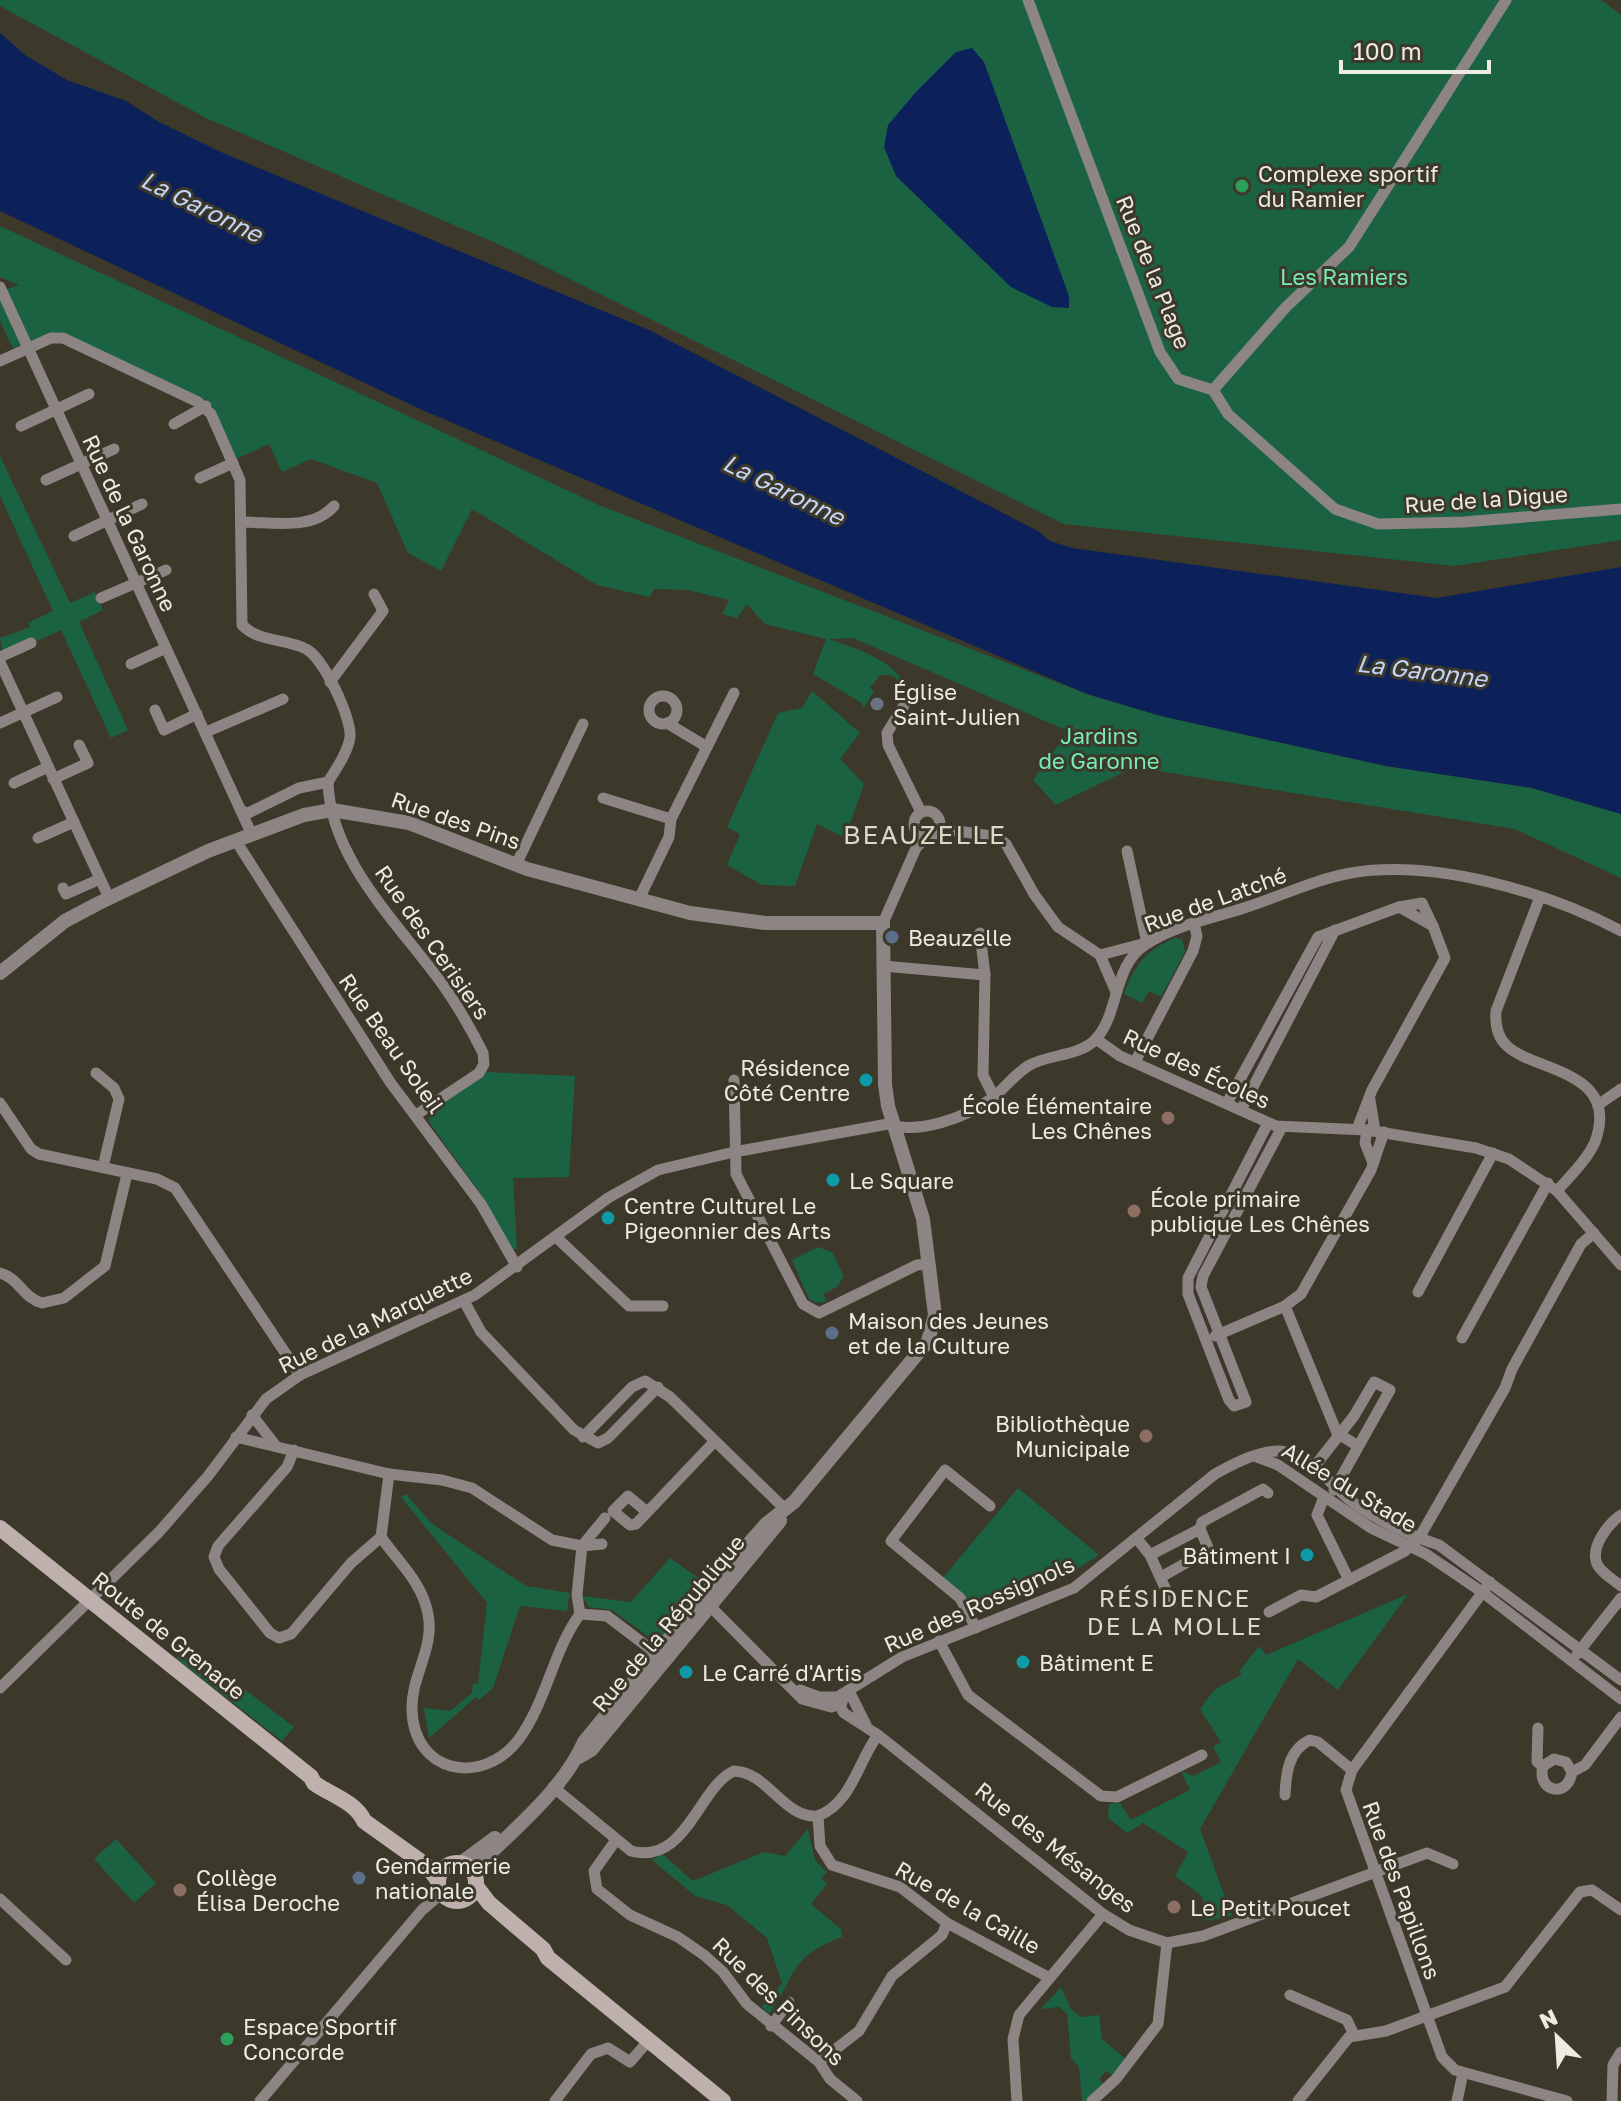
<svg xmlns="http://www.w3.org/2000/svg" width="1621" height="2101" font-family="'Golos Text',sans-serif">
<style>
.green{fill:#1b6243}
.water{fill:#0c215a}
.lines{fill:none;stroke-linecap:round;stroke-linejoin:round}
.minor{stroke:#8d8583;stroke-width:11}
.tertiary{stroke:#8d8583;stroke-width:14}
.secondary{stroke:#bdb0ad;stroke-width:16}
.leisure-dot{fill:#2e9e5b;stroke:#3c382a;stroke-width:3}
.worship-dot{fill:#6b7280;stroke:#3c382a;stroke-width:3}
.service-dot{fill:#5c6f8a;stroke:#3c382a;stroke-width:3}
.culture-dot{fill:#0f9aa8;stroke:#3c382a;stroke-width:3}
.education-dot{fill:#8d6e63;stroke:#3c382a;stroke-width:3}
.labels{text-anchor:middle;dominant-baseline:central;stroke-width:6;stroke-linejoin:round;paint-order:stroke}
.poi-label{font-size:22px;fill:#eeebe3;stroke:#3c382a;text-anchor:start}
.street-label{font-size:22px;fill:#eeebe3;stroke:#3c382a}
.park-label{font-size:22px;fill:#78edb3;stroke:#3c382a}
.water-label{font-size:24px;font-style:italic;fill:#c3d5fa;stroke:#3c382a}
.neighbourhood-label{font-size:24px;letter-spacing:2px;fill:#ded8c7;stroke:#3c382a}
.quarter-label{font-size:26px;letter-spacing:2px;fill:#ded8c7;stroke:#3c382a}
</style>
<rect width="100%" height="100%" fill="#3c382a"/>
<!-- green -->
<g class="green">
<polygon points="0,0 1601,0 1621,15 1621,540 1455,566 1064,524 507,248 206,118 0,6"/>
<path d="M0,226l601,280 486,188 74,22 225,50 146,22 89,26v64l-106,-49 -381,-62 -78,38 -23,-25 35,-49 -215,-93 -24,1c27,10 61,19 76,45l-3,17 -5,-4 1,-17 -7,-5h-11l-10,13 4,4 -11,17 -1,-6 -49,-29 13,-35 -61,-15 -18,-20 -10,14 -15,-4 7,-14 -41,-10 -34,-1 -4,8 -53,-12 -125,-76 -31,62 -33,-18 -31,-70 -66,-24 -29,13 -13,-28 -33,15 -26,-56 -144,-69 -10,-2 -43,16 -13,-27v-30l19,-6 -19,-8z"/>
<polygon points="0,456 70,603 95,592 103,610 79,622 128,730 111,738 61,630 37,641 34,637 3,654 0,638 30,627 28,623 53,611 0,496"/>
<polygon points="812,691 860,733 840,759 864,784 845,838 817,824 795,886 762,885 727,865 740,834 727,827 778,713 802,708"/>
<path d="M1175,938l7,1 3,13 -24,45 -12,-6 -7,12 -18,-9c10,-29 22,-44 51,-56z"/>
<polygon points="487,1072 575,1076 569,1177 513,1178 517,1249 512,1249 480,1193 429,1122 430,1113"/>
<polygon points="818,1247 832,1252 844,1276 837,1287 823,1294 827,1301 818,1303 809,1299 792,1260"/>
<polygon points="1018,1488 1099,1555 1056,1582 976,1615 964,1596 941,1580"/>
<polygon points="406,1494 431,1523 526,1586 570,1593 567,1611 520,1606 493,1688 479,1700 476,1697 429,1738 424,1708 450,1711 472,1693 473,1684 478,1683 487,1603 401,1497"/>
<polygon points="670,1558 704,1582 665,1635 648,1636 612,1610 589,1607 582,1596 631,1602"/>
<polygon points="1408,1594 1338,1690 1298,1659 1200,1829 1232,1916 1206,1921 1202,1896 1175,1876 1188,1852 1143,1823 1127,1833 1108,1818 1109,1804 1120,1803 1131,1820 1190,1790 1181,1771 1193,1776 1221,1762 1213,1747 1221,1742 1200,1709 1215,1689 1241,1675 1240,1670 1259,1646 1266,1655"/>
<polygon points="187,1645 294,1727 282,1741 176,1658"/>
<path d="M808,1829l7,31 12,12 -6,6 6,6 -16,20 30,25 1,8c-56,22 -42,35 -73,77l-7,-7 20,-24 -15,-45 -40,-33 -32,-9 -43,-36 10,-6 31,27 71,-29 21,4z"/>
<polygon points="116,1839 156,1883 134,1903 94,1859"/>
<polygon points="1061,1987 1071,2009 1081,2017 1099,2015 1102,2039 1127,2060 1114,2076 1106,2071 1099,2079 1103,2084 1088,2101 1082,2101 1079,2067 1071,2058 1067,2014 1059,2007 1041,2009"/>
</g>
<!-- water -->
<g class="water">
<polygon points="0,33 25,55 67,80 126,101 159,122 223,153 649,330 1038,531 1050,541 1072,548 1437,598 1621,567 1621,814 1532,788 1386,766 1161,716 1087,694 420,409 0,211"/>
<polygon points="972,48 984,62 1069,296 1069,308 1052,307 1011,287 896,176 884,147 888,125 915,93 956,52"/>
</g>
<g class="lines">
<!-- minor -->
<g class="minor">
<polyline points="1028,0 1160,352 1178,379 1213,390"/>
<polyline points="0,287 252,835"/>
<path d="M0,361l51,-23h12l135,64 13,12 29,66 2,145c18,18 43,13 64,24 17,8 46,69 44,88 -2,15 -14,32 -22,45"/>
<polyline points="1213,390 1286,307 1349,247 1506,0"/>
<polyline points="1213,390 1228,414 1335,509 1378,524 1464,522 1621,509"/>
<polyline points="174,424 206,406"/>
<polyline points="21,426 89,394"/>
<polyline points="200,478 233,463"/>
<polyline points="46,480 114,449"/>
<path d="M241,522c31,0 71,9 93,-16"/>
<polyline points="74,536 142,504"/>
<polyline points="101,598 166,570"/>
<polyline points="0,657 31,643"/>
<polyline points="0,662 109,898"/>
<polyline points="131,664 166,648"/>
<polyline points="330,682 383,611 374,594"/>
<circle cx="663" cy="710" r="14"/>
<polyline points="908,699 887,733 888,745 921,812"/>
<polyline points="155,710 164,730 197,714"/>
<polyline points="0,723 57,697"/>
<polyline points="667,723 707,747"/>
<polyline points="206,732 283,699"/>
<polyline points="53,779 88,763 79,745"/>
<path d="M328,782c2,79 74,145 117,206 14,20 27,43 38,65l1,11 -5,9 -63,42"/>
<polyline points="14,783 48,767"/>
<polyline points="603,798 671,819"/>
<polyline points="242,811 248,813 299,788 328,782"/>
<circle cx="927" cy="824" r="13"/>
<polyline points="939,828 997,837 1006,844 1034,894 1058,927 1100,955 1116,992"/>
<polyline points="38,838 74,822"/>
<polyline points="236,841 390,1082 481,1204 517,1267"/>
<polyline points="1127,851 1147,943"/>
<polyline points="516,865 583,724"/>
<polyline points="63,888 66,894 100,879"/>
<path d="M1540,897l-44,114c-1,13 1,26 11,35 28,26 114,24 88,96 -8,18 -25,34 -38,49"/>
<polyline points="639,899 669,837 671,819 734,693"/>
<polyline points="1399,907 1422,903 1433,926"/>
<polyline points="883,923 916,848 926,837"/>
<polyline points="980,933 985,975 983,1075 994,1097"/>
<polyline points="1100,955 1146,943"/>
<polyline points="883,966 985,975"/>
<polyline points="1096,1039 1120,1056 1276,1126 1367,1130 1476,1148 1509,1159 1557,1191 1621,1265"/>
<polyline points="1135,1062 1193,951 1197,936 1194,923"/>
<polyline points="96,1073 114,1088 119,1099 103,1167"/>
<polyline points="734,1080 736,1174 803,1304 819,1313 917,1265 928,1264"/>
<polyline points="1370,1100 1375,1131"/>
<polyline points="0,1103 31,1149 39,1154 157,1179 175,1188 300,1375"/>
<polyline points="1227,1103 1318,937 1399,907 1433,926 1445,958 1372,1090 1357,1129"/>
<polyline points="1598,1105 1621,1089"/>
<polyline points="1241,1110 1335,930"/>
<polyline points="1268,1123 1188,1278 1188,1294 1229,1400 1234,1406 1246,1402 1201,1287 1203,1276 1282,1127"/>
<polyline points="1367,1130 1365,1143 1373,1163"/>
<polyline points="556,1237 629,1306 663,1306"/>
<path d="M0,1273c19,5 23,25 42,30l22,-5 41,-32 22,-92"/>
<polyline points="1418,1292 1493,1153"/>
<polyline points="464,1301 481,1332 574,1430 598,1443 608,1438 658,1387"/>
<polyline points="1215,1336 1285,1306"/>
<polyline points="1462,1338 1548,1183"/>
<polyline points="252,1415 276,1446"/>
<polyline points="236,1437 389,1474 442,1480 472,1488 552,1540 582,1546 577,1595 580,1614"/>
<polyline points="583,1437 632,1387 645,1381 670,1397 786,1510"/>
<polyline points="1358,1446 1337,1433 1285,1306 1301,1294 1371,1170 1384,1132"/>
<polyline points="294,1450 287,1467 218,1546 214,1557 219,1569 270,1633 279,1638 291,1634 351,1563 381,1537"/>
<polyline points="1257,1457 1278,1465 1371,1528 1426,1554 1482,1592 1621,1699"/>
<polyline points="1311,1471 1354,1416 1374,1382 1390,1390 1334,1490"/>
<path d="M389,1474l-8,63c18,26 41,45 47,77 7,34 -17,62 -16,95 1,65 71,78 107,30 28,-39 34,-88 61,-125"/>
<polyline points="1324,1497 1317,1515 1349,1580"/>
<polyline points="647,1512 628,1496 613,1511 630,1525 636,1524 715,1441"/>
<path d="M1621,1515c-13,9 -31,32 -24,49 4,9 17,16 24,22"/>
<polyline points="1138,1540 1150,1555 1172,1603"/>
<polyline points="602,1544 582,1546 605,1518"/>
<polyline points="1150,1555 1200,1529 1202,1522 1263,1489 1268,1493"/>
<polyline points="1161,1577 1209,1550 1200,1529"/>
<polyline points="1490,1582 1352,1770 1346,1790 1442,2057 1455,2070 1567,2101"/>
<polyline points="706,1602 802,1699 831,1707 842,1703"/>
<polyline points="1269,1612 1301,1595 1316,1597 1405,1551 1419,1538 1505,1388 1512,1369 1581,1244 1594,1233"/>
<polyline points="580,1614 607,1616 661,1657"/>
<polyline points="976,1628 960,1598 891,1541 945,1470 990,1506"/>
<polyline points="939,1641 968,1695 1101,1796 1117,1797 1202,1755"/>
<polyline points="1577,1654 1621,1598"/>
<path d="M0,1688l159,-156 49,-56 58,-77 34,-24 175,-80 133,-97 50,-28 76,-18 154,-28c30,11 79,-7 103,-25 13,-10 23,-24 37,-33 19,-12 50,-9 67,-26 25,-26 17,-73 50,-95 29,-20 69,-27 102,-38 34,-11 69,-28 104,-34 83,-14 197,19 270,58"/>
<polyline points="800,1690 819,1697 845,1697"/>
<path d="M841,1695l61,-38 172,-69 141,-114c18,-10 49,-27 71,-22 27,6 47,36 69,52 24,17 56,32 84,41l182,135"/>
<polyline points="841,1695 839,1705 844,1713 878,1735 1103,1914 1129,1930 1167,1943 1203,1936 1427,1853 1453,1864"/>
<polyline points="852,1697 866,1725"/>
<polyline points="1538,1728 1537,1762 1543,1766"/>
<path d="M878,1735c-20,26 -26,68 -60,81l2,30 12,19 68,22 47,36 101,54"/>
<path d="M1572,1772l-6,-10 -12,-3 -11,7c-7,26 25,33 29,6l13,-7 36,-48"/>
<path d="M553,1787l78,64c55,15 68,-65 103,-80 34,1 50,48 84,45"/>
<path d="M1285,1795c1,-21 3,-45 25,-55l8,2 34,28"/>
<polyline points="616,1840 594,1871 597,1889 630,1915 678,1937 704,1955 723,1972 747,2004 819,2062 830,2079 857,2101"/>
<polyline points="0,1899 66,1960"/>
<polyline points="1290,1995 1347,2020 1354,2035"/>
<polyline points="771,2026 789,2002"/>
<polyline points="819,2062 859,2031 892,1976 942,1935 947,1923"/>
<polyline points="260,2101 422,1910 442,1893"/>
<polyline points="555,2101 591,2054 608,2048 630,2062 649,2040"/>
<polyline points="1017,2101 1013,2039 1019,2015 1103,1914"/>
<polyline points="1092,2101 1116,2079 1158,2024 1167,1943"/>
<polyline points="1298,2101 1349,2037 1386,2031 1505,1987 1580,1892 1592,1890 1621,1910"/>
<polyline points="1457,2101 1463,2073"/>
<polyline points="1612,2101 1613,2065 1621,2052"/>
</g>
<!-- tertiary -->
<g class="tertiary">
<path d="M0,973l65,-52 34,-18 109,-52 96,-36 28,-5 77,13 118,46 163,44 75,10h118l2,161 3,22 35,113 12,96 -7,26 -134,161 -28,22 -44,50 -138,168c-21,47 -67,85 -103,120l-7,12"/>
<polyline points="579,1757 591,1750 780,1521"/>
<polyline points="461,1863 495,1838"/>
</g>
<!-- secondary -->
<g class="secondary">
<path d="M0,1528l311,249 3,6c15,11 42,19 50,38l63,45 11,14"/>
<circle cx="457" cy="1882" r="19"/>
<polyline points="476,1886 489,1903 543,1949 548,1958 723,2101"/>
</g>
</g>
<!-- markers -->
<g class="leisure-dot">
<circle cx="1242" cy="186" r="8"/>
<circle cx="227" cy="2039" r="8"/>
</g>
<circle class="worship-dot" cx="877" cy="704" r="8"/>
<g class="service-dot">
<circle cx="892" cy="937" r="8"/>
<circle cx="832" cy="1333" r="8"/>
<circle cx="359" cy="1878" r="8"/>
</g>
<g class="culture-dot">
<circle cx="866" cy="1080" r="8"/>
<circle cx="833" cy="1180" r="8"/>
<circle cx="608" cy="1218" r="8"/>
<circle cx="1307" cy="1555" r="8"/>
<circle cx="1023" cy="1662" r="8"/>
<circle cx="686" cy="1672" r="8"/>
</g>
<g class="education-dot">
<circle cx="1168" cy="1118" r="8"/>
<circle cx="1134" cy="1211" r="8"/>
<circle cx="1146" cy="1436" r="8"/>
<circle cx="180" cy="1890" r="8"/>
<circle cx="1174" cy="1907" r="8"/>
</g>
<g class="labels">
<!-- poi labels -->
<g class="poi-label">
<text x="1258" y="173">Complexe sportif<tspan x="1258" dy="25">du Ramier</tspan></text>
<text x="893" y="691">Église<tspan x="893" dy="25">Saint-Julien</tspan></text>
<text x="908" y="937">Beauzelle</text>
<text x="850" y="1067" text-anchor="end">Résidence<tspan x="850" dy="25">Côté Centre</tspan></text>
<text x="1152" y="1105" text-anchor="end">École Élémentaire<tspan x="1152" dy="25">Les Chênes</tspan></text>
<text x="849" y="1180">Le Square</text>
<text x="1150" y="1198">École primaire<tspan x="1150" dy="25">publique Les Chênes</tspan></text>
<text x="624" y="1205">Centre Culturel Le<tspan x="624" dy="25">Pigeonnier des Arts</tspan></text>
<text x="848" y="1320">Maison des Jeunes<tspan x="848" dy="25">et de la Culture</tspan></text>
<text x="1130" y="1423" text-anchor="end">Bibliothèque<tspan x="1130" dy="25">Municipale</tspan></text>
<text x="1291" y="1555" text-anchor="end">Bâtiment I</text>
<text x="1039" y="1662">Bâtiment E</text>
<text x="702" y="1672">Le Carré d'Artis</text>
<text x="375" y="1865">Gendarmerie<tspan x="375" dy="25">nationale</tspan></text>
<text x="196" y="1877">Collège<tspan x="196" dy="25">Élisa Deroche</tspan></text>
<text x="1190" y="1907">Le Petit Poucet</text>
<text x="243" y="2026">Espace Sportif<tspan x="243" dy="25">Concorde</tspan></text>
</g>
<!-- street labels -->
<g class="street-label">
<text transform="translate(1154 272) rotate(68)">Rue de la Plage</text>
<text transform="translate(1486 499) rotate(-4)">Rue de la Digue</text>
<text transform="translate(130 523) rotate(65)">Rue de la Garonne</text>
<text transform="translate(456 820) rotate(19)">Rue des Pins</text>
<text transform="translate(1215 899) rotate(-20)">Rue de Latché</text>
<text transform="translate(433 942) rotate(55)">Rue des Cerisiers</text>
<text transform="translate(392 1043) rotate(55)">Rue Beau Soleil</text>
<text transform="translate(1197 1068) rotate(25)">Rue des Écoles</text>
<text transform="translate(375 1320) rotate(-26)">Rue de la Marquette</text>
<text transform="translate(1350 1487) rotate(31)">Allée du Stade</text>
<text transform="translate(979 1604) rotate(-24)">Rue des Rossignols</text>
<text transform="translate(668 1623) rotate(-50)">Rue de la République</text>
<text transform="translate(169 1635) rotate(39)">Route de Grenade</text>
<text transform="translate(1056 1847) rotate(38)">Rue des Mésanges</text>
<text transform="translate(1402 1890) rotate(70)">Rue des Papillons</text>
<text transform="translate(968 1907) rotate(30)">Rue de la Caille</text>
<text transform="translate(779 2001) rotate(44)">Rue des Pinsons</text>
</g>
<!-- park labels -->
<g class="park-label">
<text x="1344" y="276">Les Ramiers</text>
<text x="1099" y="735">Jardins<tspan x="1099" dy="25">de Garonne</tspan></text>
</g>
<!-- water labels -->
<g class="water-label">
<text transform="translate(202 206) rotate(26)">La Garonne</text>
<text transform="translate(784 489) rotate(26)">La Garonne</text>
<text transform="translate(1422 670) rotate(7)">La Garonne</text>
</g>
<!-- neighbourhood labels -->
<g class="neighbourhood-label">
<text x="1175" y="1597">RÉSIDENCE<tspan x="1175" dy="28">DE LA MOLLE</tspan></text>
</g>
<!-- quarter labels -->
<g class="quarter-label">
<text x="925" y="834">BEAUZELLE</text>
</g>
</g>
<!-- north arrow -->
<g transform="translate(1557 2037) rotate(335)" stroke="#3c382a" stroke-width="6" paint-order="stroke">
<path d="M0-6L14 30L0 20L-14 30Z" fill="#eeebe3"/>
<text y="-12" font-size="22" font-weight="bold" text-anchor="middle" fill="#eeebe3">N</text>
</g>
<!-- scale -->
<path d="M1341 60v12h148v-12" fill="none" stroke="#eeebe3" stroke-width="4"/>
<text x="1353" y="60" font-size="24" fill="#eeebe3" stroke="#3c382a" stroke-width="6" paint-order="stroke">100 m</text>
</svg>
